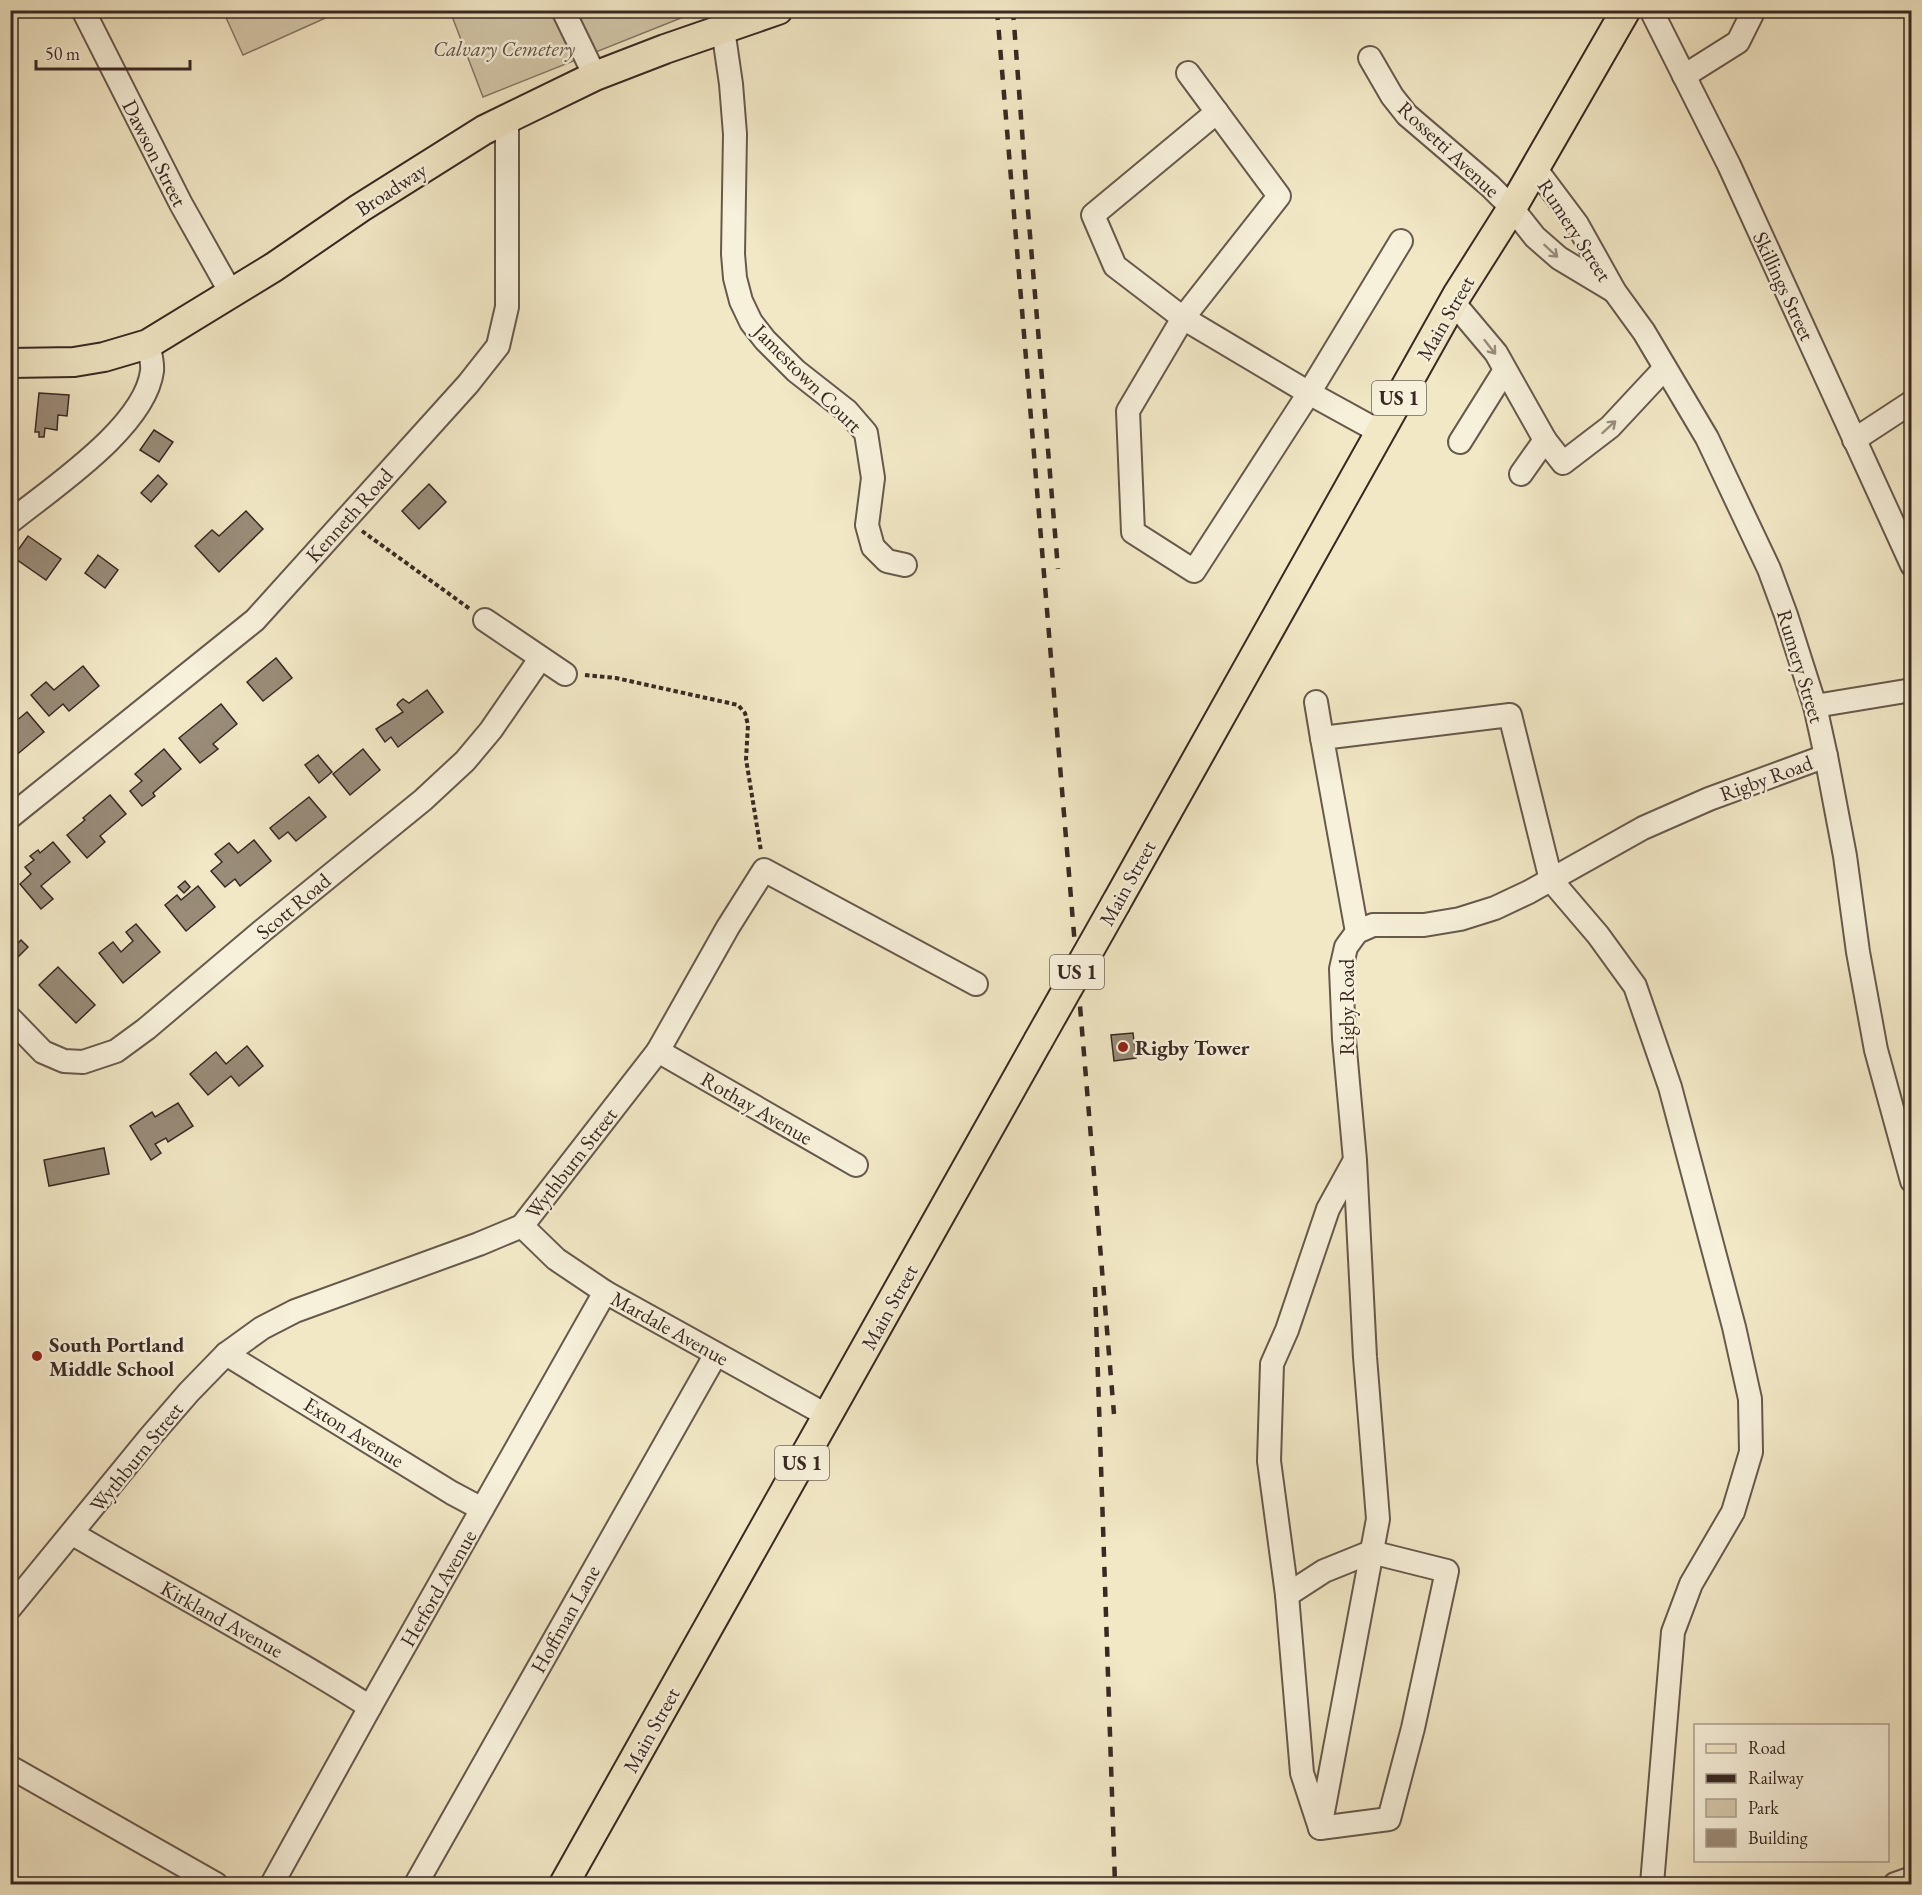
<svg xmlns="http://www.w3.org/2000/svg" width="1922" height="1895" font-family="'EB Garamond',serif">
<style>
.green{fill:#d3c8aa;stroke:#867866;stroke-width:1.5}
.building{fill:#998c78;stroke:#392923;stroke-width:1.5}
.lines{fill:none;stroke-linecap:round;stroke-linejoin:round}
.minor-casing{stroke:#67594c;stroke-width:26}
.major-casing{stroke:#392923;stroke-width:32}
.path{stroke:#392923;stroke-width:4;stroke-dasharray:4.5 3;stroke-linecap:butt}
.minor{stroke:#f7f0da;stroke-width:22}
.major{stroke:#f2e8c6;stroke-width:28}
.rail{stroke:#392923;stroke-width:4.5;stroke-dasharray:10 10;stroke-linecap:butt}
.major-bridge-casing{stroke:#392923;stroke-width:32;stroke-linecap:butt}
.major-bridge{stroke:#f2e8c6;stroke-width:28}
.oneway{stroke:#988c7e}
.poi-dot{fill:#8f2418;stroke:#f7f0da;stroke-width:2}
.labels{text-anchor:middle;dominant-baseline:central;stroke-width:5;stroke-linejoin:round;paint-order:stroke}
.shield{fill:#f7f0da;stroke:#72655a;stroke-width:1.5}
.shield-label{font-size:20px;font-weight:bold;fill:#392923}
.park-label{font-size:21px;font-style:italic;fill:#605145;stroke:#f7f0da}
.street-label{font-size:21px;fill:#392923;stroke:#f7f0da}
.poi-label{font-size:21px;font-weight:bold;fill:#392923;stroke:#f7f0da;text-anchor:start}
</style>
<rect width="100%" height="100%" fill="#f2e8c6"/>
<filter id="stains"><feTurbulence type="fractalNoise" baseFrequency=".00333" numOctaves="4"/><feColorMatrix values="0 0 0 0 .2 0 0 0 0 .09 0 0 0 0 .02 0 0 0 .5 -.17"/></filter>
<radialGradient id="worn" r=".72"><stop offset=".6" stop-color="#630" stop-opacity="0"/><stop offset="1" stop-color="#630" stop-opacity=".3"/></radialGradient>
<!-- green -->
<g class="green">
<polygon points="690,10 691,14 483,97 450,11"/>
<polygon points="223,11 341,11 243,55"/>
</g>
<!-- building -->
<g class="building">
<polygon points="39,393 69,395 67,416 58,415 57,430 45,428 44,437 39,437 39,432 35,432"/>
<polygon points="154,430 173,442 159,462 140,450"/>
<polygon points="158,475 167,484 151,502 141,493"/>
<polygon points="429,484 446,502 419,529 402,511"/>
<polygon points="246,511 263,529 219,572 195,546 212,530 219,536"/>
<polygon points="28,536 61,559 46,580 13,557"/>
<polygon points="98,555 118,570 105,588 85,573"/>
<polygon points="276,658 292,678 263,701 247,682"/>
<polygon points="83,666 99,686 69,711 63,704 49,716 31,695 46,682 54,690"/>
<polygon points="427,690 443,712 398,747 391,737 385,742 376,729 403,712 397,705 398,703 403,699 409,703"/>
<polygon points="221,704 237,724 213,744 218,749 200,763 179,738"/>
<polygon points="27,712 44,732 14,757 10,752 10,726"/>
<polygon points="164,749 181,769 153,793 155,796 142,806 130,791 142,781 135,774"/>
<polygon points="363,749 380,770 350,795 333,774"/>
<polygon points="318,755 332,772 319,783 305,765"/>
<polygon points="110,795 126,814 100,836 105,842 87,858 67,835 85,820 83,818"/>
<polygon points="309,797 326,817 296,841 288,832 279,839 270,828"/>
<polygon points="254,840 271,861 240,886 235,879 225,887 211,871 222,862 215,854 229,843 238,853"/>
<polygon points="53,842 70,862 41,886 53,899 41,909 20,884 31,874 25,867 34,860 30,856 38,850 40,853"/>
<polygon points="185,881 190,887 184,893 178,887"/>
<polygon points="198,886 215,907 186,931 165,905 177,895 181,900"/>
<polygon points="136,924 160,952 123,983 99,953 113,942 121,952 133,941 126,932"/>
<polygon points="21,940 28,947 18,957 11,950"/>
<polygon points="58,967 95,1005 76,1023 39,985"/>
<polygon points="1133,1033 1136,1058 1114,1061 1111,1035"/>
<polygon points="247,1046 263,1066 239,1086 231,1076 208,1095 190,1074 216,1052 226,1064"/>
<polygon points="178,1103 193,1126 168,1142 166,1138 155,1144 161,1153 151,1160 130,1126 152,1112 155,1117"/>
<polygon points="104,1148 109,1174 49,1186 44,1160"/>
</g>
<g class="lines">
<!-- minor casing -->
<g class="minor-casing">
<g id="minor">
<polyline points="83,10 181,204 231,293"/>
<polyline points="563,10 595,76"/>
<polyline points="1651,10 1729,165 1912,565"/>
<polyline points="723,29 731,84 735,134 733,254 735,278 741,301 751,322 765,340 796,371 847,411 866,433 873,478 867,525 873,547 887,561 905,565"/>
<polyline points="1370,58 1392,96 1407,115 1490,186 1512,208 1535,237 1559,258 1614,291"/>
<polyline points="1188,73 1279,196 1183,318 1128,411 1133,532 1194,571 1309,393 1401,241"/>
<polyline points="1684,76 1738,42 1754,10"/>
<polyline points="1217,112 1093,215 1115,266 1183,318 1309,393 1380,432"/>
<polyline points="1535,168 1577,224 1615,292 1644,332 1707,438 1769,569 1786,615 1815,706 1826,756 1845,856 1858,952 1876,1050 1912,1181"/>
<polyline points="1453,302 1496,353 1545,440 1563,463 1610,427 1665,368"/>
<polyline points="1854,440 1912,402"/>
<polyline points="1460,442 1505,370"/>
<polyline points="1521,474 1545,440"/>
<path d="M10,522c42,-34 135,-95 142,-151 1,-8 -2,-19 -4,-27"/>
<polyline points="485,620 565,674"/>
<polyline points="1316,702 1322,738"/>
<polyline points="1815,706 1912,690"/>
<polyline points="10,817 255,620 468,384 498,346 507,307 507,118"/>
<polyline points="1357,932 1322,738 1510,715 1551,880 1598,935 1635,986 1670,1087 1734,1327 1750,1399 1751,1452 1733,1512 1691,1584 1673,1632 1652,1884"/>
<polyline points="10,1018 43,1052 64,1061 83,1062 116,1051 146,1029 262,931 423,800 465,761 491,730 540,659"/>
<polyline points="658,1051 856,1165"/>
<polyline points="1355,1160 1328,1209 1287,1330 1272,1364 1269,1461 1287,1595 1302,1773 1320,1828 1378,1519 1365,1357 1355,1160 1344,1039 1341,969 1346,947 1357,932 1373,925 1424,925 1460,919 1495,908 1529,892 1643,828 1709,799 1826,756"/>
<polyline points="522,1226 556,1259 605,1292 828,1416"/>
<polyline points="226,1354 452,1493 482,1509"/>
<path d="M73,1534c99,58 200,111 297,173"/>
<polyline points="1287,1595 1324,1571 1371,1552 1447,1571 1413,1728 1389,1819 1320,1828"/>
<polyline points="10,1608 150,1437 189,1392 226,1354 262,1328 295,1311 479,1244 522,1226 658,1051 728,927 764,870 976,984"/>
<polyline points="10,1767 216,1884"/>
<polyline points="272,1884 370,1707 605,1292"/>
<polyline points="416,1884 716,1354"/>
<polyline points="1895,1884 1912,1878"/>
</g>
</g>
<!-- major casing -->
<g class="major-casing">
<g id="major">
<polyline points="10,363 74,362 104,357 148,344 274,267 360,208 484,130 595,76 665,49 778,10"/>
<polyline points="1116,903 1457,295 1512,208 1626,10"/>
<polyline points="564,1884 1038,1041"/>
</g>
</g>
<!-- path -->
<g class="path">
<polyline points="362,531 470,609"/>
<polyline points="585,675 616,678 738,705 745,713 748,725 746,759 761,851"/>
</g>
<!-- minor -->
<use href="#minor" class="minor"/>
<!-- major -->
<use href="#major" class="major"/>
<!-- rail -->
<g class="rail">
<polyline points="997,10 1114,1414"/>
<polyline points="1013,10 1028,211 1058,569"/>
<polyline points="1095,1287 1115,1884"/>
</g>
<!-- major-bridge casing -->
<g class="major-bridge-casing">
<polyline id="major-bridge" points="1038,1041 1116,903"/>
</g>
<!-- major-bridge -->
<use href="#major-bridge" class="major-bridge"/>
</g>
<!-- one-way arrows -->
<defs><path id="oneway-shaft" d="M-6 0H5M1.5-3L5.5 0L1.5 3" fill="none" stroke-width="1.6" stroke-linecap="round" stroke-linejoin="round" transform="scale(1.5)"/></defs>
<g class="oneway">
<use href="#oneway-shaft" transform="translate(1551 251) rotate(43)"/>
<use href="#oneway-shaft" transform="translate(1490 347) rotate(52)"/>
<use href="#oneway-shaft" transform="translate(1609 427) rotate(-42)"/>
</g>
<!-- markers -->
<g class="poi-dot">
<circle cx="1123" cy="1047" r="6"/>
<circle cx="37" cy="1356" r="6"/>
</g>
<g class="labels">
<!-- shield labels -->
<g class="shield">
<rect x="1372" y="381" width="54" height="34" rx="4.5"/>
<rect x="1050" y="955" width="54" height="34" rx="4.5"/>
<rect x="775" y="1446" width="54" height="34" rx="4.5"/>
</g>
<g class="shield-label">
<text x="1399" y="398">US 1</text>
<text x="1077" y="972">US 1</text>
<text x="802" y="1463">US 1</text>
</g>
<!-- park labels -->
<g class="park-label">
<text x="504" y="48">Calvary Cemetery</text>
</g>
<!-- street labels -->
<g class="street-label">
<text transform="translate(1449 149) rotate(43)">Rossetti Avenue</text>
<text transform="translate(155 153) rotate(63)">Dawson Street</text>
<text transform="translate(391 189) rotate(-33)">Broadway</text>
<text transform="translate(1575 230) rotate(57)">Rumery Street</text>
<text transform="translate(1784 286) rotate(65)">Skillings Street</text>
<text transform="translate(1445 318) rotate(-60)">Main Street</text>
<text transform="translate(808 378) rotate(45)">Jamestown Court</text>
<text transform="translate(349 515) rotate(-48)">Kenneth Road</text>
<text transform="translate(1801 666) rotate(73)">Rumery Street</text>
<text transform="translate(1766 778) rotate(-20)">Rigby Road</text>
<text transform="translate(1127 883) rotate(-61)">Main Street</text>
<text transform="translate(293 906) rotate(-40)">Scott Road</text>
<text transform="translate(1346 1007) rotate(-90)">Rigby Road</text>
<text transform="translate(757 1108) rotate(30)">Rothay Avenue</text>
<text transform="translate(571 1163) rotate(-52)">Wythburn Street</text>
<text transform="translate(889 1307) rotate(-61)">Main Street</text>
<text transform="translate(670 1328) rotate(29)">Mardale Avenue</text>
<text transform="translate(354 1432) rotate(32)">Exton Avenue</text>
<text transform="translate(136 1457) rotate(-51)">Wythburn Street</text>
<text transform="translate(438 1588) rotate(-60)">Herford Avenue</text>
<text transform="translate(222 1619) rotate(29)">Kirkland Avenue</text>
<text transform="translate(565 1619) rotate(-61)">Hoffman Lane</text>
<text transform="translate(651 1730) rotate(-61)">Main Street</text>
</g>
<!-- poi labels -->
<g class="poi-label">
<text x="1135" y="1047">Rigby Tower</text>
<text x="49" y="1344">South Portland<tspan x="49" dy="24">Middle School</tspan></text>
</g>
</g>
<!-- margin -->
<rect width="1922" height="1895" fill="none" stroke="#f2e8c6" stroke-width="36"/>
<rect x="12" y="12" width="1898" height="1871" fill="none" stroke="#392923" stroke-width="3"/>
<rect x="18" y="18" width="1886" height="1859" fill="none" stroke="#392923" stroke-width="1.5"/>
<!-- legend -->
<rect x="1694" y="1724" width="195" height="138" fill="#f7f0da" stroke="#aba091" stroke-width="1.5"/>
<rect x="1706" y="1744" width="30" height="9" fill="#f2e8c6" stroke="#aba091" stroke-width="1.5"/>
<text x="1748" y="1754" font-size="18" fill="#392923">Road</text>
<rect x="1706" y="1774" width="30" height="9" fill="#392923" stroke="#aba091" stroke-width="1.5"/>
<text x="1748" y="1784" font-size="18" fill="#392923">Railway</text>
<rect x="1706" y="1799" width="30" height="18" fill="#d3c8aa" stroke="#aba091" stroke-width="1.5"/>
<text x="1748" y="1814" font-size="18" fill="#392923">Park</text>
<rect x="1706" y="1829" width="30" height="18" fill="#998c78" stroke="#aba091" stroke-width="1.5"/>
<text x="1748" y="1844" font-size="18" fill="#392923">Building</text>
<!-- scale -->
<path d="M36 60v9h154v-9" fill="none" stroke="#392923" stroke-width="3"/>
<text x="45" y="60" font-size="18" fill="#392923" stroke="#f7f0da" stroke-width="4.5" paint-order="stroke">50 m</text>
<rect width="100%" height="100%" filter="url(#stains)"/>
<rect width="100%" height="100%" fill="url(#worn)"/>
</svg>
